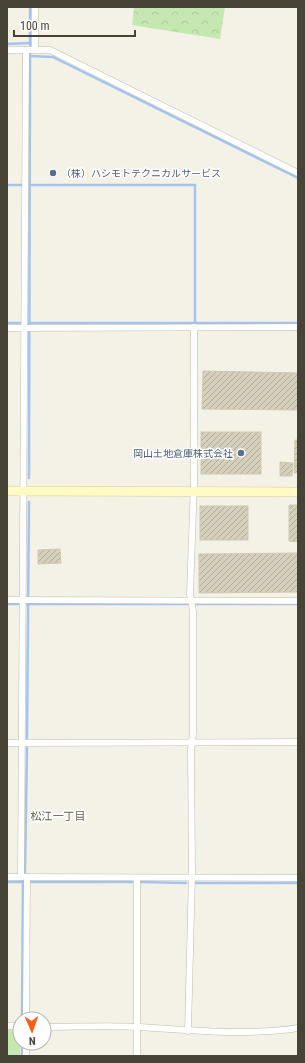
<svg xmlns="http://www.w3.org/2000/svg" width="305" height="1063" font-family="'Roboto Condensed','Noto Sans JP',sans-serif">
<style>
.forest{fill:url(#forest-crowns)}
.park{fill:#c5e8b0}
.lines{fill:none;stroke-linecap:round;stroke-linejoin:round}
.stream{stroke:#a3c4f1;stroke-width:2.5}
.building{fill:url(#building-hatch);stroke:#d0c9b0}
.street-casing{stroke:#bfbbaa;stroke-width:7}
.secondary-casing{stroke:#d4ce97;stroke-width:10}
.street{stroke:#fff;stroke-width:6}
.secondary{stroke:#fffac6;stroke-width:9}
.service-dot{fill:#5c6f8a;stroke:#fff;stroke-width:1.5}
.labels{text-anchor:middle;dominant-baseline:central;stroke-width:3;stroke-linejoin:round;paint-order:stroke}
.service-label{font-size:10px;fill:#4e5e75;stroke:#fff;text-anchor:start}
.neighbourhood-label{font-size:11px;fill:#6a634d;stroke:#fff}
</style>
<defs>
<pattern id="forest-crowns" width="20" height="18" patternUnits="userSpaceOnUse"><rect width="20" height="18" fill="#c5e8b0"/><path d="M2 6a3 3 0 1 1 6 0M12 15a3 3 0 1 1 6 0" fill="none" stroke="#abc898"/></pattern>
<pattern id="building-hatch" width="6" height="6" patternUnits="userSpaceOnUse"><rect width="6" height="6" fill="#d5d0bc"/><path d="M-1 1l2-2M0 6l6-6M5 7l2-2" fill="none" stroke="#afaa9a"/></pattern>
</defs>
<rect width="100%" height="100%" fill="#f4f2e7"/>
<!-- forest -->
<polygon class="forest" points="134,7 225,7 220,39 132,25"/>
<!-- park -->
<polygon class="park" points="20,1030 20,1056 7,1056 7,1030"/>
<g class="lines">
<!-- stream -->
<g class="stream">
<polyline points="30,7 30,45"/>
<polyline points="7,44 30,43"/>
<polyline points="30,56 53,57 63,62 298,178"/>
<polyline points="7,185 22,185"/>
<polyline points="29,185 195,185 195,323"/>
<polyline points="7,323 24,323"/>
<polyline points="29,323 298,323"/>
<polyline points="29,478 30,54"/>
<polyline points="7,604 298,604"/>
<polyline points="27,738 29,502"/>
<polyline points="25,872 27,748"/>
<polyline points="7,882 24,882"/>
<polyline points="31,882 132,882"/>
<polyline points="141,882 186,883"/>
<polyline points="196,883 298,883"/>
<polyline points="22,1019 23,880"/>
<polyline points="22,1056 22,1043"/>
</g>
</g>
<!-- building -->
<g class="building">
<polygon points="203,371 298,373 298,410 202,409"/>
<rect x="201" y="432" width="60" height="42"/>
<polygon points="295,440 298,440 298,473 294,473"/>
<polygon points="280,462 293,463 292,476 280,476"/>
<polygon points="289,505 298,505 298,542 289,541"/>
<rect x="200" y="506" width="48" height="34"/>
<polygon points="60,549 61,563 38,564 38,550"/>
<polygon points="298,553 298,592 199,593 199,554"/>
</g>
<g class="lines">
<!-- street casing -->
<g class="street-casing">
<g id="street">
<polyline points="35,7 35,49"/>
<polyline points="7,50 26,50"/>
<polyline points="7,328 298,327"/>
<polyline points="7,600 298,601"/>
<polyline points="7,743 298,742"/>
<polyline points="7,877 298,878"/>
<polyline points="21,877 26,50 50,50 298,173"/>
<polyline points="137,878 137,1056"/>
<polyline points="26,1019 27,877"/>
<polyline points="7,1026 20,1026"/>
<path d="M44,1027c32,0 64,-2 95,0 52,3 107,9 159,1"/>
<polyline points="188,1031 192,873 191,750 193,733 193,611 190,594 194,482 194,327"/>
<polyline points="26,1056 26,1043"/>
</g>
</g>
<!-- secondary casing -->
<g class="secondary-casing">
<polyline id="secondary" points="7,491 298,492"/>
</g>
<!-- street -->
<use href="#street" class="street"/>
<!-- secondary -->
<use href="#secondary" class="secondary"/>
</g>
<!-- markers -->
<g class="service-dot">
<circle cx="53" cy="173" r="4"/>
<circle cx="241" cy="453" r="4"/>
</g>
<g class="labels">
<!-- service labels -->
<g class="service-label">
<text x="61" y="173">（株）ハシモトテクニカルサービス</text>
<text x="233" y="453" text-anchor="end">岡山土地倉庫株式会社</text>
</g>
<!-- neighbourhood labels -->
<g class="neighbourhood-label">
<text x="58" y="816">松江一丁目</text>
</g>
</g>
<!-- border -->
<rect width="305" height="1063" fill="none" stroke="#474336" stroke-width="16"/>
<!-- north arrow -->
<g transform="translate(32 1031) rotate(178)"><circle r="19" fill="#ffffff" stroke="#b5b4af"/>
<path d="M0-3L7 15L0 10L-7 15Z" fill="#fb5f16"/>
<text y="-6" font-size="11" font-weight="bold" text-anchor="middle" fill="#474336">N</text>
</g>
<!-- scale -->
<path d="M14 30v6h121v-6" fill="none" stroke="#474336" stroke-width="2"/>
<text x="20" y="30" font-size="12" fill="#474336" stroke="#ffffff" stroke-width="3" paint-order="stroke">100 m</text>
</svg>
